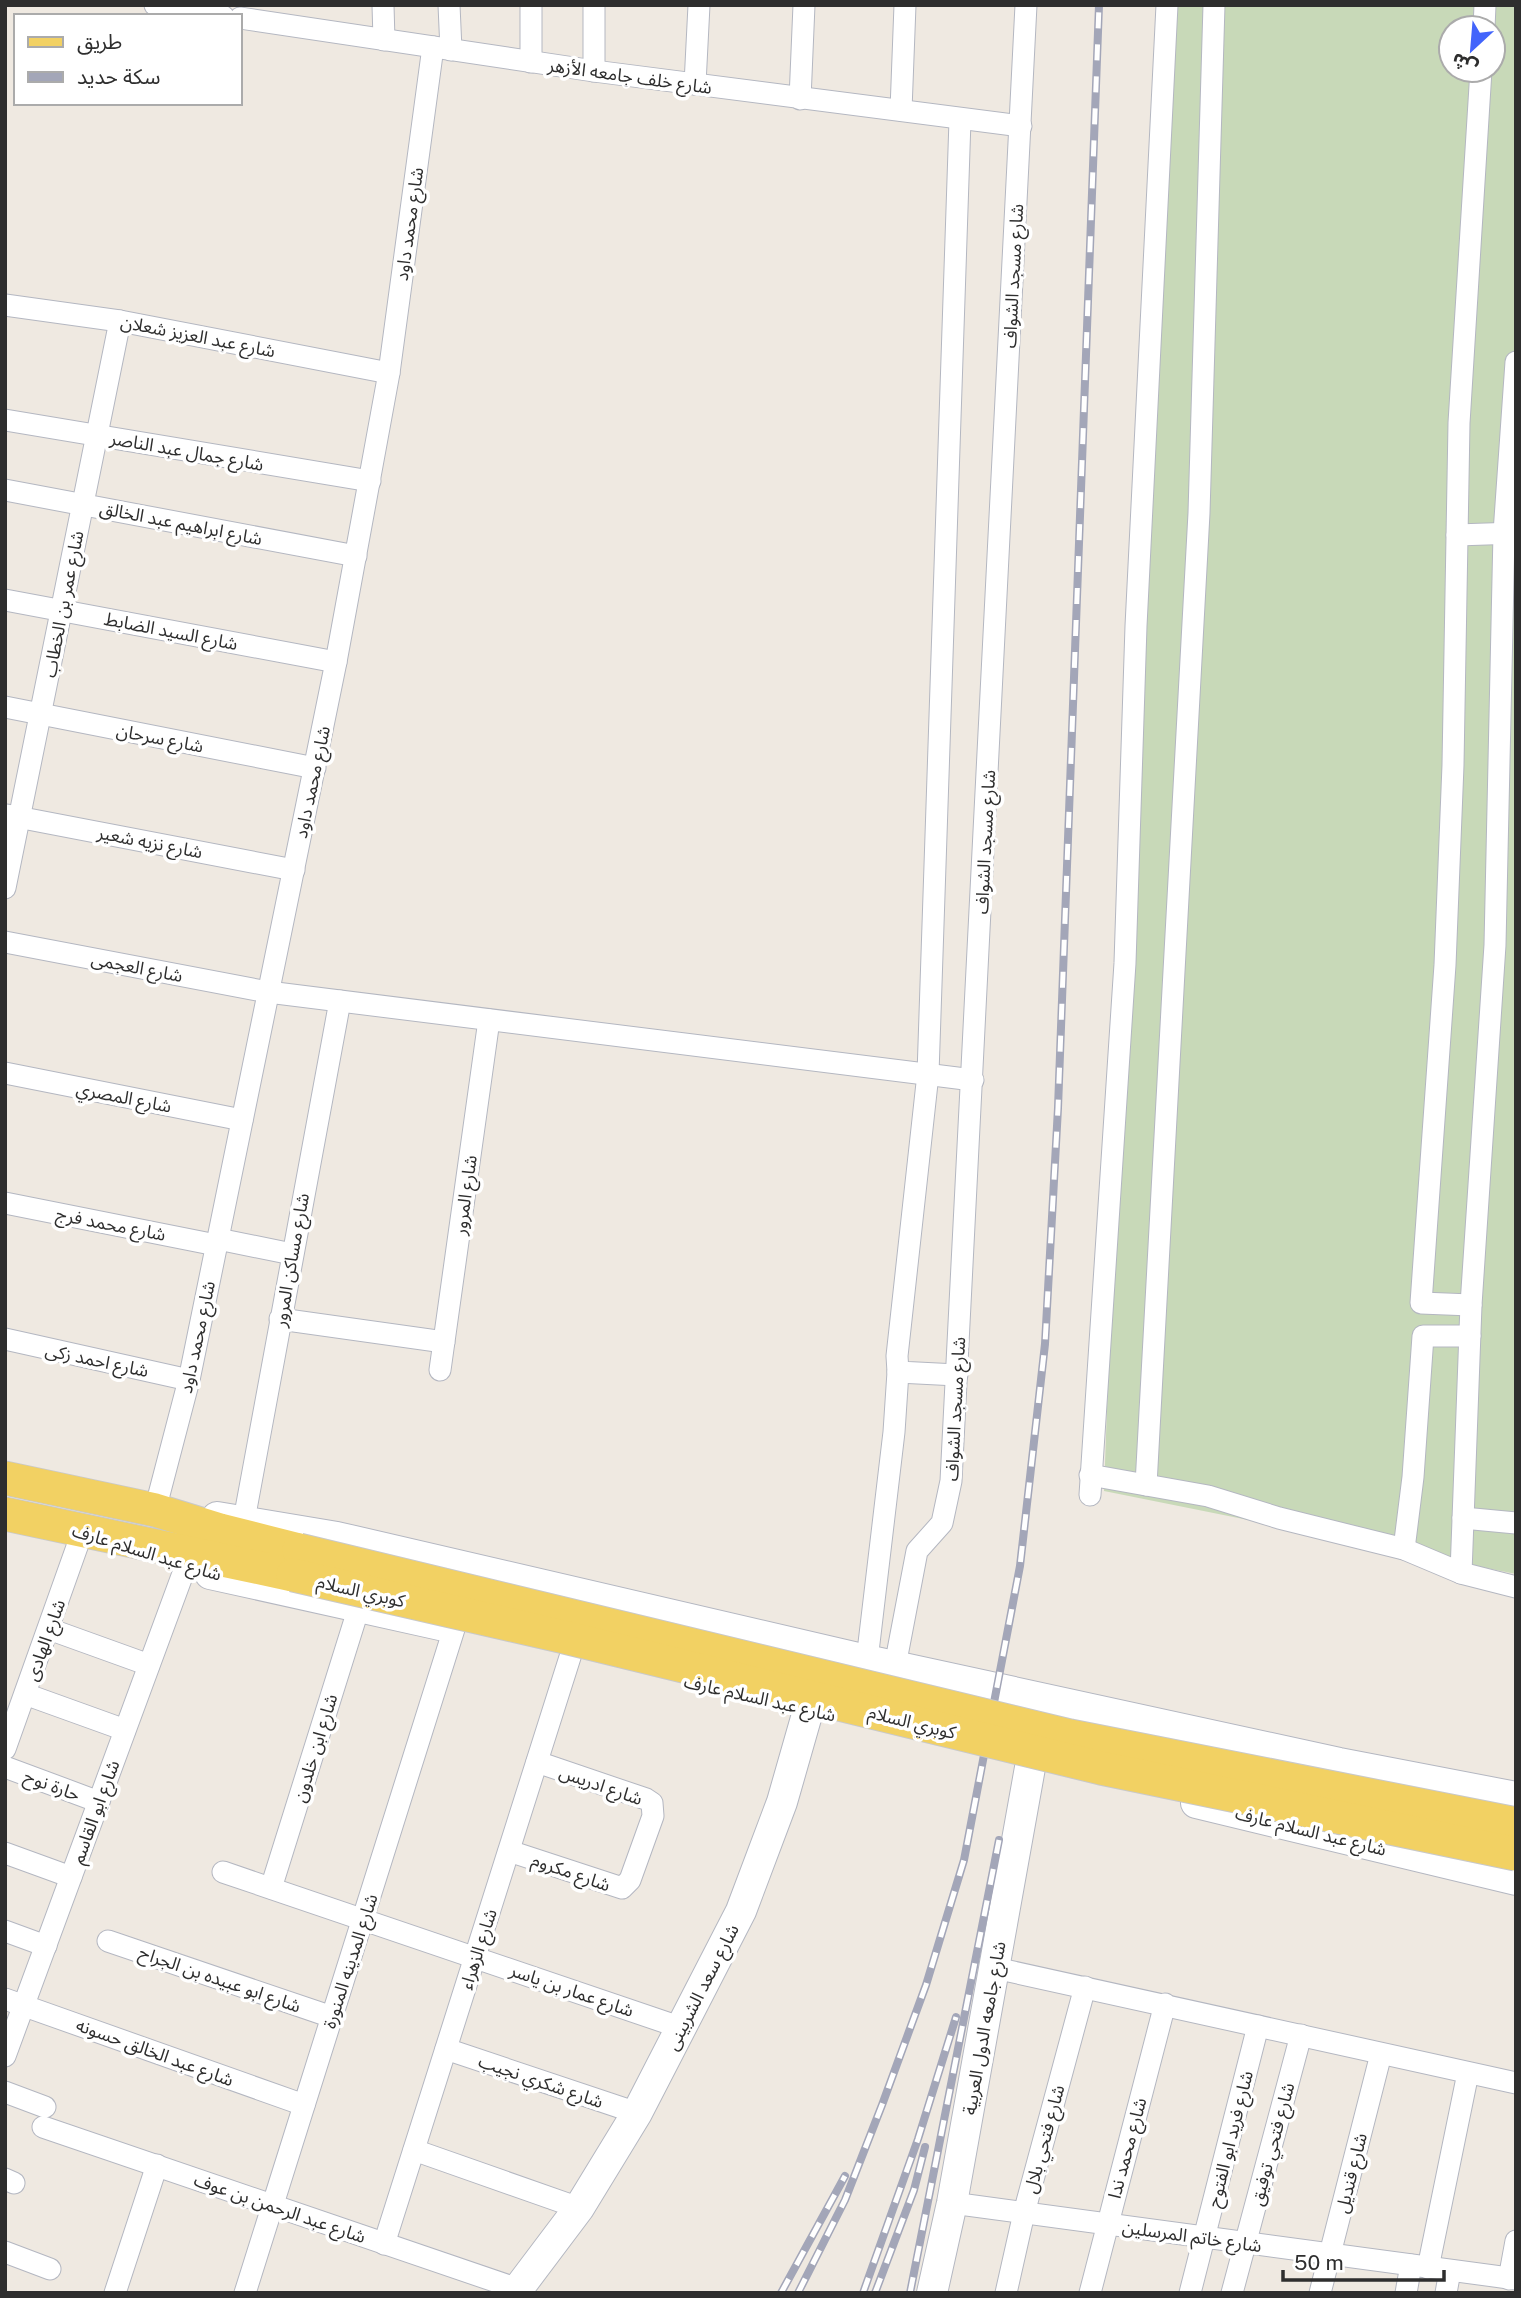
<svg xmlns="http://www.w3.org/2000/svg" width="1521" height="2298" font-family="'Public Sans','Noto Sans Arabic',sans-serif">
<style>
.cemetery{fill:#c8d9b8;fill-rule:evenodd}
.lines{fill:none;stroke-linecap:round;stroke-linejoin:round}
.minor-casing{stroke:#b4b7c1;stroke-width:23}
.secondary-casing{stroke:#b4b7c1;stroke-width:32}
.primary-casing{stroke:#c9c9c9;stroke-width:35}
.minor{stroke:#fff;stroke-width:21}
.secondary{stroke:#fff;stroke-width:30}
.primary{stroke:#f2d163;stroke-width:33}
.rail-casing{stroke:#a3a6b8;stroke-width:8}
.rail{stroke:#fff;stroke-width:5;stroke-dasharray:16;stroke-linecap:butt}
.primary-bridge-casing{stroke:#c9c9c9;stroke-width:35;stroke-linecap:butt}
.primary-bridge{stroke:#f2d163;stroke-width:33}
.labels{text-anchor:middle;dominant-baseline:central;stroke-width:7;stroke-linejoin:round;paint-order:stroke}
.street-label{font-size:18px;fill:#2e2e2e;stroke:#fff}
</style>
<rect width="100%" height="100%" fill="#efe9e1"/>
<!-- cemetery -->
<path class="cemetery" d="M1158,5h358v1569l-412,-83zM1451,28h42v42h-42z"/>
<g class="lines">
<!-- minor casing -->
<g class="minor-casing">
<g id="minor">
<polyline points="155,5 223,16"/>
<polyline points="383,5 384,40"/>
<polyline points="449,5 451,50"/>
<polyline points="594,5 594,71"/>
<polyline points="240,18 594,71 1021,126"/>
<polyline points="1484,28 1485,5"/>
<polyline points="531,62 531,5"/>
<polyline points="695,84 699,5"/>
<polyline points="800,99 804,5"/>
<polyline points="901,110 905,5"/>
<polyline points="5,305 120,321 389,373"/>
<polyline points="5,420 370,481"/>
<polyline points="5,490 356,556"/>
<polyline points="1457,535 1516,533"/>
<polyline points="5,600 336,662"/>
<polyline points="5,707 315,768"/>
<polyline points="7,815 294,870"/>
<polyline points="5,888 120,321"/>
<polyline points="5,942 268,992 973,1080"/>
<polyline points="5,1073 242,1120"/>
<polyline points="5,1203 216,1245"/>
<polyline points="218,1239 292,1254"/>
<polyline points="1471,1305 1421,1303 1445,965 1453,765 1459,423 1481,70"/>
<polyline points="280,1319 444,1342"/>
<polyline points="5,1339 189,1380"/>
<polyline points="440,1370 489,1020"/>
<polyline points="957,1375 898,1372 897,1356 928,1074 960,120"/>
<polyline points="1090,1475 1208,1496 1279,1518 1404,1549 1461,1573 1516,1587"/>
<polyline points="1146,1485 1199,513 1214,5"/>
<polyline points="1090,1495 1125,963 1136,626 1167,5"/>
<polyline points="155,1510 189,1380 336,662 389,373 433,47"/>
<polyline points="1463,1518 1516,1523"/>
<polyline points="244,1520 340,1001"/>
<polyline points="1404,1549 1413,1477 1423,1336 1470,1336"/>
<polyline points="1461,1573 1471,1305 1495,945 1504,533 1516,362"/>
<polyline points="49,1629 149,1665"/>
<polyline points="867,1660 894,1432 898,1372"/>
<polyline points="895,1666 917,1551 942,1523 951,1481 1026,5"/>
<polyline points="25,1694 125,1730"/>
<polyline points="5,1749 83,1530"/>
<polyline points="5,1767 99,1802"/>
<polyline points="509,1851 622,1888 630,1880 653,1816 652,1803 646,1799 537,1762"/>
<polyline points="5,1853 71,1877"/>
<polyline points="223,1872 682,2028"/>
<polyline points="271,1888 359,1607"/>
<polyline points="5,1931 46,1946"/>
<polyline points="108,1941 332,2017"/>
<polyline points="995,1968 1516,2083"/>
<polyline points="5,1999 304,2105"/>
<polyline points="446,2049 637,2113"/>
<polyline points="5,2056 185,1568"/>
<polyline points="5,2092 45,2107"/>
<polyline points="43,2127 518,2289"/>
<polyline points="414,2150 579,2208"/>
<polyline points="5,2179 14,2183"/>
<polyline points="952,2203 1516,2279"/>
<polyline points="384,2244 571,1654"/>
<polyline points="5,2252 50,2269"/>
<polyline points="1428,2268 1468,2073"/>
<polyline points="1509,2279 1516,2241"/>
<polyline points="115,2293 157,2165"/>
<polyline points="245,2293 454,1629"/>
<polyline points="1006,2293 1024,2213 1085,1987"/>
<polyline points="1090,2293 1165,2004"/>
<polyline points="1190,2293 1258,2026"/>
<polyline points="1232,2293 1301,2035"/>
<polyline points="1320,2293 1381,2054"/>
<polyline points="1406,2293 1411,2265"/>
<polyline points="1446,2293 1450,2271"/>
</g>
</g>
<!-- secondary casing -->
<g class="secondary-casing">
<g id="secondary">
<polyline points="217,1517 337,1537 867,1660 1339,1763 1516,1797"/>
<polyline points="210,1574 449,1627"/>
<polyline points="1196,1803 1516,1880"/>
<polyline points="515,2293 579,2208 637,2113 741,1911 782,1802 818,1676"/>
<polyline points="932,2293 952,2203 1031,1762"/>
</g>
</g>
<!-- primary casing -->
<g class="primary-casing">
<g id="primary">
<polyline points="5,1478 155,1510 220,1530 299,1550"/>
<polyline points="5,1514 293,1575"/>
</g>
</g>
<!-- minor -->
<use href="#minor" class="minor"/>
<!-- secondary -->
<use href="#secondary" class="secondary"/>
<!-- primary -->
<use href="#primary" class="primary"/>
<!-- rail casing -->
<g class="rail-casing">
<g id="rail">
<polyline points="781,2293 845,2176"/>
<polyline points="798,2293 845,2200 882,2105 926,1985 964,1860 1020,1566 1045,1344 1058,1108 1099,5"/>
<polyline points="863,2293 918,2139 956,2017"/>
<polyline points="875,2293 914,2190 925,2147"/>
<polyline points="910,2293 999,1840"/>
</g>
</g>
<!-- rail -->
<use href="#rail" class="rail"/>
<!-- primary-bridge casing -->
<g class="primary-bridge-casing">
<g id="primary-bridge">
<polyline points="299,1550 1070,1736 1516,1824"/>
<polyline points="293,1575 560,1636 1101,1768 1516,1854"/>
</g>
</g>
<!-- primary-bridge -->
<use href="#primary-bridge" class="primary-bridge"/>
</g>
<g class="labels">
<!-- street labels -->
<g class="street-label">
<text transform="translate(630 76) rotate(8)">شارع خلف جامعه الأزهر</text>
<text transform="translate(409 224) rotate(-82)">شارع محمد داود</text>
<text transform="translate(1013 276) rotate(-87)">شارع مسجد الشواف</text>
<text transform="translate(198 336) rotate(11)">شارع عبد العزيز شعلان</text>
<text transform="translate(187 451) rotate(10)">شارع جمال عبد الناصر</text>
<text transform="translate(181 523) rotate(11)">شارع ابراهيم عبد الخالق</text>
<text transform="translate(63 604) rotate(-79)">شارع عمر بن الخطاب</text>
<text transform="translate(171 631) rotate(11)">شارع السيد الضابط</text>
<text transform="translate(160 738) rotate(11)">شارع سرحان</text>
<text transform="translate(312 782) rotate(-78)">شارع محمد داود</text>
<text transform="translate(150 842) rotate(11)">شارع نزيه شعير</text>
<text transform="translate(985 842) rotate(-87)">شارع مسجد الشواف</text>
<text transform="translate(137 967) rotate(11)">شارع العجمى</text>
<text transform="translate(124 1097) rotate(11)">شارع المصري</text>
<text transform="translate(465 1195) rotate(-82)">شارع المرور</text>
<text transform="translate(111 1224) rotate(11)">شارع محمد فرج</text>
<text transform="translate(291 1260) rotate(-80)">شارع مساكن المرور</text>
<text transform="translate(197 1337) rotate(-78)">شارع محمد داود</text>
<text transform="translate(97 1360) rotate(12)">شارع احمد زكى</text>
<text transform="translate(955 1409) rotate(-87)">شارع مسجد الشواف</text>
<text transform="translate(147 1552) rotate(17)">شارع عبد السلام عارف</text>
<text transform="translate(361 1591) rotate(13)">كوبري السلام</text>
<text transform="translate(45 1640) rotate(-70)">شارع الهادى</text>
<text transform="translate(760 1698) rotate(13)">شارع عبد السلام عارف</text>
<text transform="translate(912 1722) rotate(14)">كوبري السلام</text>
<text transform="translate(315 1748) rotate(-73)">شارع ابن خلدون</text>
<text transform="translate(52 1785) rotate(20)">حارة نوح</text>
<text transform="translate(601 1785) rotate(19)">شارع ادريس</text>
<text transform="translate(95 1812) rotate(-70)">شارع ابو القاسم</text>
<text transform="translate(1311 1831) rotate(14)">شارع عبد السلام عارف</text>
<text transform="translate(571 1872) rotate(19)">شارع مكروم</text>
<text transform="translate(478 1949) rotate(-72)">شارع الزهراء</text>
<text transform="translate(350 1961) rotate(-72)">شارع المدينه المنورة</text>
<text transform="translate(220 1979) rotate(19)">شارع ابو عبيده بن الجراح</text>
<text transform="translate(702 1987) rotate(-63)">شارع سعد الشربينى</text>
<text transform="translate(572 1990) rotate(19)">شارع عمار بن ياسر</text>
<text transform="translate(984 2028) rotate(-80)">شارع جامعه الدول العربية</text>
<text transform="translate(155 2052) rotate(20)">شارع عبد الخالق حسونه</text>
<text transform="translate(541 2081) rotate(19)">شارع شكري نجيب</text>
<text transform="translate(1044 2139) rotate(-75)">شارع فتحي بلال</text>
<text transform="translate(1230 2139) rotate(-76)">شارع فريد ابو الفتوح</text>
<text transform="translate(1272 2144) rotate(-75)">شارع فتحي توفيق</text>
<text transform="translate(1127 2148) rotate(-75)">شارع محمد ندا</text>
<text transform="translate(1351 2173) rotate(-76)">شارع قنديل</text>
<text transform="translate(280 2208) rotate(19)">شارع عبد الرحمن بن عوف</text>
<text transform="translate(1192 2236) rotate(8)">شارع خاتم المرسلين</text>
</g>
</g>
<!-- border -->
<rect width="1521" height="2298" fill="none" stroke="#2e2e2e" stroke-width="14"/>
<!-- legend -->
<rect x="14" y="14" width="228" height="91" fill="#ffffff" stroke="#ababab" stroke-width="2"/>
<rect x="28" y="37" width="35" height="10" fill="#f2d163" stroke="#ababab" stroke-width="2"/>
<text x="77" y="49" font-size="21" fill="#2e2e2e">طريق</text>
<rect x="28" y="72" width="35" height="10" fill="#a3a6b8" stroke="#ababab" stroke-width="2"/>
<text x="77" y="84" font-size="21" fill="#2e2e2e">سكة حديد</text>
<!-- north arrow -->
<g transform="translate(1472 49) rotate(206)"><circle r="33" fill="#ffffff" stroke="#ababab" stroke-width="2"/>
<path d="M0-5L12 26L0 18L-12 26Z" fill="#4264fb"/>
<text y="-10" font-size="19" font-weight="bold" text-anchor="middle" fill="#2e2e2e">ش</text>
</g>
<!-- scale -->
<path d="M1283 2270v10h161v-10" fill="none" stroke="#2e2e2e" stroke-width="3.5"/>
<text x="1294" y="2270" font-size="21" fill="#2e2e2e" stroke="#ffffff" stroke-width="5" paint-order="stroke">50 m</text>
</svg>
